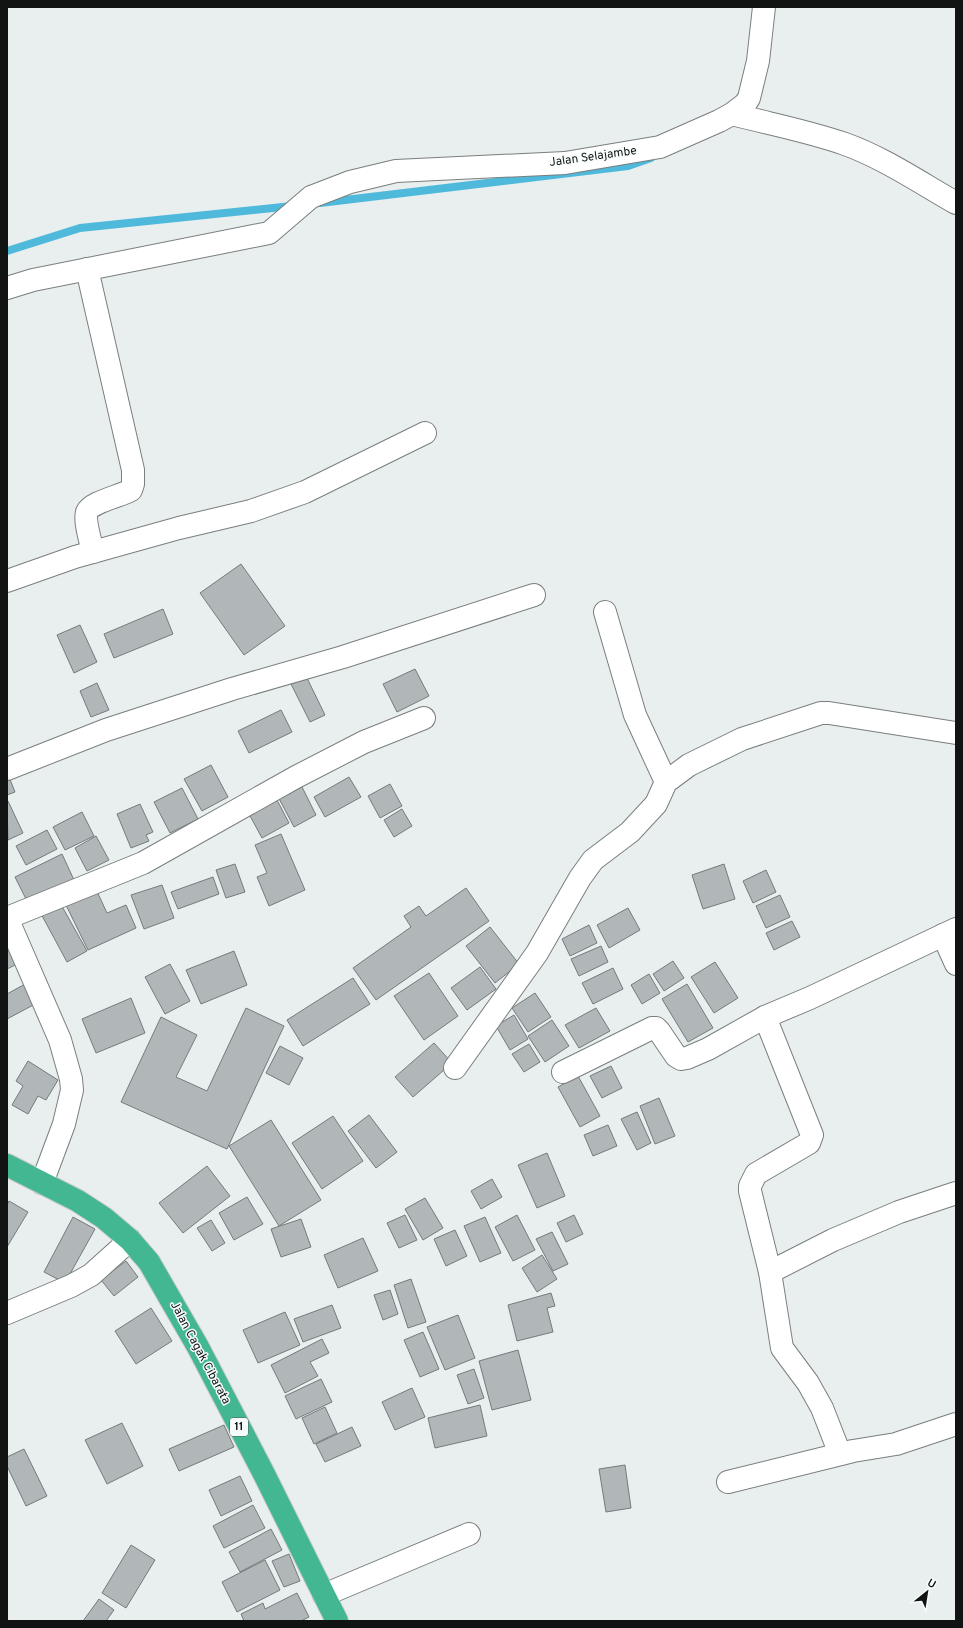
<svg xmlns="http://www.w3.org/2000/svg" width="963" height="1628" font-family="Overpass,sans-serif">
<style>
.lines{fill:none;stroke-linecap:round;stroke-linejoin:round}
.stream{stroke:#4fb9dc;stroke-width:8}
.building{fill:#b1b7b8;stroke:#757a7b}
.minor-casing{stroke:#797f7e;stroke-width:24}
.highway-casing{stroke:#cbcbcb;stroke-width:24}
.minor{stroke:#fff;stroke-width:22}
.highway{stroke:#42b792;stroke-width:22}
.labels{text-anchor:middle;dominant-baseline:central;stroke-width:3;stroke-linejoin:round;paint-order:stroke}
.shield{fill:#f6fcfb;stroke:#565a59;stroke-width:1}
.shield-label{font-size:11px;font-weight:bold;fill:#111413}
.street-label{font-size:12px;fill:#111413;stroke:#f6fcfb}
</style>
<rect width="100%" height="100%" fill="#e8efee"/>
<g class="lines">
<!-- stream -->
<g class="stream">
<polyline points="320,203 628,166 651,158"/>
<polyline points="7,251 80,228 292,206"/>
</g>
</g>
<!-- building -->
<g class="building">
<polygon points="241,564 285,626 244,655 200,593"/>
<polygon points="163,609 173,634 114,658 104,634"/>
<polygon points="80,625 97,662 74,673 57,635"/>
<polygon points="415,669 429,696 397,712 383,684"/>
<polygon points="306,676 325,715 310,722 291,684"/>
<polygon points="97,683 109,710 91,717 80,691"/>
<polygon points="281,710 292,732 249,753 238,731"/>
<polygon points="211,765 228,797 202,811 184,779"/>
<polygon points="7,772 15,792 7,795"/>
<polygon points="349,777 361,797 325,817 314,797"/>
<polygon points="298,779 316,815 294,827 275,791"/>
<polygon points="390,784 402,806 380,818 368,796"/>
<polygon points="182,788 198,819 170,833 154,802"/>
<polygon points="277,800 289,823 262,838 249,814"/>
<polygon points="8,801 23,833 8,840 7,802"/>
<polygon points="140,804 153,832 146,835 149,841 131,848 117,814"/>
<polygon points="402,809 412,826 394,837 384,820"/>
<polygon points="82,812 94,836 65,850 53,827"/>
<polygon points="47,830 57,849 26,865 16,846"/>
<polygon points="281,834 305,890 269,906 257,877 267,873 255,845"/>
<polygon points="96,836 109,860 87,871 75,848"/>
<polygon points="62,854 74,880 28,903 15,877"/>
<polygon points="235,864 245,892 226,898 216,870"/>
<polygon points="724,864 735,899 703,909 692,875"/>
<polygon points="766,870 776,892 753,903 743,881"/>
<polygon points="213,877 219,894 178,909 171,892"/>
<polygon points="94,885 107,913 126,905 136,928 88,950 63,899"/>
<polygon points="162,885 174,918 144,929 131,895"/>
<polygon points="466,888 489,921 376,1000 353,968 411,927 404,916 419,906 426,916"/>
<polygon points="780,895 790,917 766,928 756,906"/>
<polygon points="59,901 87,951 67,962 40,912"/>
<polygon points="628,908 640,930 609,948 597,925"/>
<polygon points="792,921 800,937 774,950 766,933"/>
<polygon points="589,925 597,943 570,956 562,939"/>
<polygon points="490,927 519,964 495,983 466,946"/>
<polygon points="7,936 21,962 7,969"/>
<polygon points="601,946 608,962 579,976 571,959"/>
<polygon points="234,951 247,985 201,1004 186,970"/>
<polygon points="673,961 684,978 664,991 653,974"/>
<polygon points="715,962 738,998 714,1013 691,977"/>
<polygon points="170,964 190,1001 165,1014 145,977"/>
<polygon points="480,967 496,989 467,1010 451,988"/>
<polygon points="613,968 623,989 593,1004 582,983"/>
<polygon points="429,973 458,1016 424,1040 394,996"/>
<polygon points="649,974 660,993 642,1004 631,985"/>
<polygon points="353,978 370,1004 303,1046 287,1020"/>
<polygon points="27,983 37,1003 7,1019 7,994"/>
<polygon points="687,984 713,1028 688,1042 662,999"/>
<polygon points="535,993 551,1017 528,1032 512,1008"/>
<polygon points="131,998 145,1033 96,1053 82,1019"/>
<polygon points="246,1008 284,1026 227,1149 121,1102 161,1017 197,1035 176,1077 207,1091"/>
<polygon points="596,1008 610,1031 579,1048 565,1025"/>
<polygon points="514,1015 528,1039 510,1050 496,1026"/>
<polygon points="552,1020 569,1046 545,1062 528,1036"/>
<polygon points="434,1043 452,1063 413,1097 395,1077"/>
<polygon points="529,1044 540,1062 524,1072 512,1054"/>
<polygon points="280,1046 303,1058 289,1085 266,1073"/>
<polygon points="28,1061 58,1080 46,1100 38,1096 28,1114 12,1105 23,1086 16,1081"/>
<polygon points="611,1066 622,1088 602,1098 590,1076"/>
<polygon points="578,1076 600,1116 580,1127 558,1087"/>
<polygon points="659,1098 675,1136 655,1144 640,1106"/>
<polygon points="637,1112 651,1143 637,1150 621,1119"/>
<polygon points="369,1115 397,1152 376,1168 348,1131"/>
<polygon points="333,1116 363,1161 322,1189 292,1143"/>
<polygon points="271,1120 321,1200 279,1226 229,1146"/>
<polygon points="608,1125 617,1146 593,1156 584,1135"/>
<polygon points="547,1153 565,1196 537,1208 518,1165"/>
<polygon points="207,1166 230,1196 183,1233 159,1203"/>
<polygon points="492,1179 502,1197 481,1209 471,1191"/>
<polygon points="247,1197 263,1224 234,1240 219,1213"/>
<polygon points="425,1198 443,1228 423,1240 405,1209"/>
<polygon points="9,1201 28,1212 7,1247 7,1205"/>
<polygon points="405,1215 417,1240 399,1248 387,1223"/>
<polygon points="517,1215 535,1250 513,1261 495,1227"/>
<polygon points="574,1215 583,1234 566,1242 557,1223"/>
<polygon points="73,1217 95,1229 65,1283 44,1272"/>
<polygon points="485,1217 501,1253 480,1262 464,1226"/>
<polygon points="301,1219 311,1247 281,1257 271,1229"/>
<polygon points="211,1220 225,1243 212,1251 197,1228"/>
<polygon points="455,1230 467,1256 446,1266 434,1239"/>
<polygon points="552,1232 568,1264 553,1271 536,1239"/>
<polygon points="363,1238 378,1271 338,1288 324,1255"/>
<polygon points="542,1255 557,1279 537,1292 522,1268"/>
<polygon points="126,1261 138,1277 114,1296 101,1280"/>
<polygon points="411,1279 426,1322 408,1328 394,1285"/>
<polygon points="390,1290 398,1314 383,1320 374,1295"/>
<polygon points="551,1293 555,1306 547,1308 553,1332 517,1341 508,1305"/>
<polygon points="332,1305 341,1328 303,1342 294,1319"/>
<polygon points="151,1308 172,1341 136,1364 115,1331"/>
<polygon points="285,1312 300,1345 258,1363 243,1330"/>
<polygon points="458,1315 475,1358 445,1370 427,1327"/>
<polygon points="423,1332 439,1369 420,1377 404,1340"/>
<polygon points="322,1339 329,1353 310,1362 318,1376 285,1393 271,1365"/>
<polygon points="518,1350 531,1400 492,1410 479,1361"/>
<polygon points="474,1369 484,1398 468,1404 457,1375"/>
<polygon points="321,1379 332,1402 296,1419 285,1396"/>
<polygon points="412,1388 425,1417 395,1430 382,1402"/>
<polygon points="480,1405 487,1436 435,1448 428,1418"/>
<polygon points="325,1407 337,1433 314,1444 302,1418"/>
<polygon points="122,1423 143,1466 107,1484 85,1440"/>
<polygon points="224,1425 234,1447 179,1471 169,1449"/>
<polygon points="352,1427 361,1446 325,1462 316,1444"/>
<polygon points="24,1449 47,1496 26,1506 7,1466 7,1457"/>
<polygon points="625,1465 631,1508 606,1512 599,1469"/>
<polygon points="240,1476 252,1501 221,1516 209,1490"/>
<polygon points="253,1505 265,1528 224,1548 213,1526"/>
<polygon points="271,1529 282,1550 240,1572 229,1552"/>
<polygon points="131,1545 155,1560 126,1608 102,1593"/>
<polygon points="289,1554 300,1581 284,1587 272,1561"/>
<polygon points="265,1560 280,1590 237,1612 222,1582"/>
<polygon points="297,1593 309,1617 301,1621 244,1621 241,1614 263,1603 265,1609"/>
<polygon points="99,1599 114,1610 106,1621 83,1621"/>
</g>
<g class="lines">
<!-- minor casing -->
<g class="minor-casing">
<g id="minor">
<path d="M732,114c38,10 76,17 113,30 39,14 74,38 111,59"/>
<path d="M87,269l46,201v14l-2,6c-10,6 -40,12 -44,22 -3,8 4,31 6,40"/>
<polyline points="7,288 33,280 269,233 311,197 350,182 396,171 565,163 660,147 719,121 732,114 745,104 749,98 758,61 764,7"/>
<polyline points="7,581 75,557 179,528 251,511 305,492 425,433"/>
<polyline points="605,612 635,715 666,782"/>
<polyline points="7,769 106,730 232,689 343,657 534,595"/>
<polyline points="7,918 143,863 296,777 364,742 424,718"/>
<polyline points="7,918 60,1040 71,1079 72,1090 64,1124 42,1183"/>
<polyline points="943,935 956,964"/>
<polyline points="765,1017 812,1135 809,1143 756,1174 750,1186 750,1191 770,1272 782,1348 808,1383 822,1408 840,1454"/>
<polyline points="455,1068 537,953 580,878 593,860 630,832 656,804 666,782 689,765 742,739 821,713 829,713 956,733"/>
<polyline points="563,1072 652,1028 656,1028 659,1031 676,1056 681,1059 687,1058 708,1049 765,1017 810,998 956,929"/>
<polyline points="770,1272 833,1240 899,1212 956,1193"/>
<polyline points="7,1313 71,1286 91,1275 130,1240"/>
<polyline points="728,1482 853,1451 896,1444 956,1424"/>
<polyline points="324,1595 469,1534"/>
</g>
</g>
<!-- highway casing -->
<g class="highway-casing">
<polyline id="highway" points="7,1165 78,1201 104,1218 130,1240 149,1262 198,1347 264,1474 337,1621"/>
</g>
<!-- minor -->
<use href="#minor" class="minor"/>
<!-- highway -->
<use href="#highway" class="highway"/>
</g>
<g class="labels">
<!-- shield labels -->
<rect class="shield" x="230" y="1418" width="18" height="18" rx="3"/>
<g class="shield-label">
<text x="239" y="1427">11</text>
</g>
<!-- street labels -->
<g class="street-label">
<text transform="translate(593 157) rotate(-8)">Jalan Selajambe</text>
<text transform="translate(200 1353) rotate(62)">Jalan Cagak Cibarata</text>
</g>
</g>
<!-- border -->
<rect width="963" height="1628" fill="none" stroke="#111413" stroke-width="16"/>
<!-- north arrow -->
<g transform="translate(927 1592) rotate(30)" stroke="#f6fcfb" stroke-width="3" paint-order="stroke">
<path d="M0-3L7 15L0 10L-7 15Z" fill="#111413"/>
<text y="-6" font-size="11" font-weight="bold" text-anchor="middle" fill="#111413">U</text>
</g>
</svg>
